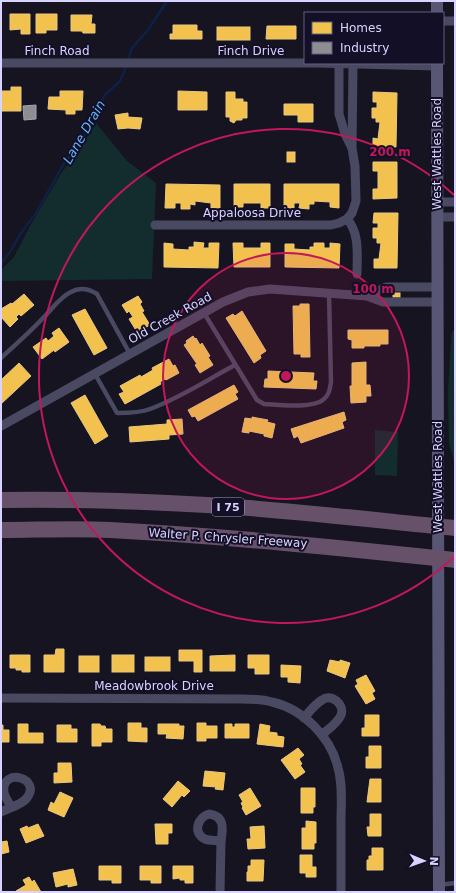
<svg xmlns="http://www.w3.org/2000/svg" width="456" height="893" font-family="'DejaVu Sans',sans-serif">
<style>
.green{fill:#132c2d}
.homes{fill:#f2c14e;stroke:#eac783}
.industry{fill:#8d8d92;stroke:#a4a2b3}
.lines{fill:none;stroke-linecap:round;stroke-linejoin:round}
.stream{stroke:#0d2144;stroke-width:2.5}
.lane{stroke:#4a4962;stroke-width:4.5}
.street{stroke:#4a4962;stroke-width:9}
.secondary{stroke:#575674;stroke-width:12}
.highway{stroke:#67516a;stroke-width:16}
.ring{fill:none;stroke:#c2185b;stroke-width:2}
.labels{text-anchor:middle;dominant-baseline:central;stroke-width:4;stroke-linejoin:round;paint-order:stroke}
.shield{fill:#130f26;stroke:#9e99be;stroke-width:1}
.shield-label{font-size:11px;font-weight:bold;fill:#d9d4ff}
.street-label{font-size:12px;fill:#d9d4ff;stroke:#130f26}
.water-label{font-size:13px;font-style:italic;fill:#62b6ff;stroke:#130f26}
.centre{fill:#c2185b;stroke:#130f26;stroke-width:2}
.ring-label{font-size:12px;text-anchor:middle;font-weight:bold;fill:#c2185b;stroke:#130f26;stroke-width:4;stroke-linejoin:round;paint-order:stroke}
</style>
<rect width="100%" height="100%" fill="#161421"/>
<!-- green -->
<g class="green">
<polygon points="96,123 127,161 156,183 152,279 1,281 1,270 14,257 30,226 60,175 85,141"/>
<polygon points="452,331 455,331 455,465 449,443 448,392 451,338"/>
<polygon points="375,430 398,432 397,476 375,475"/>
</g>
<!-- homes -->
<g class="homes">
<polygon points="10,14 30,14 30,34 21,34 21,29 10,30"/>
<polygon points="36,14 57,14 57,30 46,30 46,33 36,33"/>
<polygon points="71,15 92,15 91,24 95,24 95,33 83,33 82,31 71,31"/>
<polygon points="173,25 197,25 197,31 202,31 202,39 170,39 170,34 173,34"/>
<polygon points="267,26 296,26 296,39 266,39"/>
<rect x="217" y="27" width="33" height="13"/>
<polygon points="11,87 21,87 21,111 1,111 1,91 11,91"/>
<polygon points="60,91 83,91 82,110 75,110 75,114 66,114 66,110 48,109 49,97 60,97"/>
<polygon points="178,91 207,92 207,110 178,110"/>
<polygon points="226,92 235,92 235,99 243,99 243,102 247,102 247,118 242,118 242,120 236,120 234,123 230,121 230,117 226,117"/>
<polygon points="373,92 397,93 396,147 373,147 373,138 378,139 380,122 376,122 376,118 372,118 372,108 377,108 377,102 373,102"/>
<polygon points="284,104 313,104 313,122 298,122 298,115 284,115"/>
<polygon points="128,113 128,117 142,118 140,129 128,128 118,129 115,115"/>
<rect x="287" y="152" width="8" height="10"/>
<polygon points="373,162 397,162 397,198 373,199 373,189 378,189 378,171 373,171"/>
<polygon points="166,184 220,185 220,208 211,208 211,203 195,201 195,205 190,204 190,209 181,209 181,203 175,203 175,208 165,208"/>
<polygon points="234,184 270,184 270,208 261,208 261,203 243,203 243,207 234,207"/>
<polygon points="284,184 339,184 339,208 330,207 330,202 314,201 314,204 309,204 309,209 299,208 300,203 294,203 294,208 284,208"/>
<polygon points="374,213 398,213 397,268 374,268 374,259 379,259 381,243 377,243 377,238 373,238 373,228 378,228 378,223 373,223"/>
<polygon points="194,242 204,243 203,248 209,248 209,243 219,243 218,268 164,267 164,243 173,244 173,249 189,250 189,247 194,247"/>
<polygon points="233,243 243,243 243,248 261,248 261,243 270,243 270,267 234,267"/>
<polygon points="314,243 324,243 324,248 330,248 330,243 340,244 339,268 285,267 285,244 294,244 294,249 310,250 310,247 314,247"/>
<rect x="393" y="293" width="7" height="4"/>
<polygon points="24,294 34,305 21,316 19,314 16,317 18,319 10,327 1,317 1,309 11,303 12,304"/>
<polygon points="138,296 142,302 140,304 144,311 142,312 150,325 137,332 129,319 133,317 129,311 127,313 122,305"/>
<polygon points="300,304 309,304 310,357 301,357 301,354 294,354 293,306 300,306"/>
<polygon points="85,309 107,348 94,355 72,315"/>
<polygon points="242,311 266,351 260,355 261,358 254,363 226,318 233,314 235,316"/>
<polygon points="59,328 69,342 55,352 54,350 42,359 33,347 46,338 48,341 54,336 52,333"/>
<polygon points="348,330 388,330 388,344 380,344 380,346 364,346 364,348 352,348 352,340 348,339"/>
<polygon points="193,336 195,339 196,338 200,345 202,343 210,356 208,357 213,365 200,373 195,365 197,364 184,345 187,343 186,341"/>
<polygon points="169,359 173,366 175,365 179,373 166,380 165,379 160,382 161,384 125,404 119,394 124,392 120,386 140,375 141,377 153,370 152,368"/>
<polygon points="366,362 366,385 370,385 371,396 366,396 366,402 351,403 350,386 352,386 352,363"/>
<polygon points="19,363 31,376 1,404 1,380"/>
<polygon points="268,371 314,373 313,381 317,381 316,389 264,387 265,379 268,379"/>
<polygon points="234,385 238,392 235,394 238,399 198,421 195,416 192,417 188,410"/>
<polygon points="85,395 108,436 95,444 71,403"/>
<polygon points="344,412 346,420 342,422 344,428 301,443 298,436 294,438 291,429"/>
<polygon points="252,417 268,420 267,422 275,424 272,438 264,436 264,434 249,431 249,433 242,432 245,418 252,419"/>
<polygon points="182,419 183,434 169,435 169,439 130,442 129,427 167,424 167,420"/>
<polygon points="56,649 64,649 64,672 44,672 44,655 55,655"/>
<polygon points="179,650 202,650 202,672 194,672 194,661 179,661"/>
<polygon points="10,655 30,655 30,672 22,672 22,670 16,670 16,668 10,668"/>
<rect x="112" y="655" width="22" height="17"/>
<polygon points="235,655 235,671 210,671 210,656"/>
<polygon points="248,655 269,655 269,674 255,674 255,668 248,668"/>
<rect x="79" y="656" width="20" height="16"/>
<rect x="145" y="657" width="25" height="14"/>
<polygon points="330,660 340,662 340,660 350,663 345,678 327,671"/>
<polygon points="281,665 301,666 300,683 288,682 288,677 281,677"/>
<polygon points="366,675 375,691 372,693 375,699 366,704 355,686 358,684 356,680"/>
<polygon points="365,715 379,715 379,736 362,736 362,728 365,728"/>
<polygon points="128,723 141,723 141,728 147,728 147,742 128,741"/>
<polygon points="197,723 206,723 206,726 217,726 217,738 206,738 206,741 197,741"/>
<polygon points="18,724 28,724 28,733 43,733 43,743 18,743"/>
<polygon points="92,724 100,724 101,726 105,726 106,729 112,729 112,742 101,742 101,746 92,746"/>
<polygon points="158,724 179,724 179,726 184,726 183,739 166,738 167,734 158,734"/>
<polygon points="225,724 232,724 232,727 235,727 235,724 249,724 249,738 225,738"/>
<polygon points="260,724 270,726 269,732 277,733 277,736 284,737 283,747 257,744"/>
<polygon points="1,725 3,725 3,730 9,730 9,742 1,742"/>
<polygon points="57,725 71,725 71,729 77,729 77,742 57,742"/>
<polygon points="369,746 381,746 381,768 366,768 366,757 369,757"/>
<polygon points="298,748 304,755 299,759 302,764 300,765 305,772 295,779 281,760"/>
<polygon points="58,763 71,763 72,782 54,783 54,773 58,773"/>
<polygon points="205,771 225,773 223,790 215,789 216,787 203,786"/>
<polygon points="370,779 381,779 381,802 367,802"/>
<polygon points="178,781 190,791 184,797 182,795 172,807 163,799"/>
<polygon points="250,788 261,806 246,815 242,808 243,807 241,803 243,802 239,795"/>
<polygon points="301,788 315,788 315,807 313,807 313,813 301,813"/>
<polygon points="60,792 73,798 64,817 48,810 51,802 54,804"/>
<polygon points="370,814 381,814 381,836 368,836 367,827 370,827"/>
<polygon points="306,821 316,822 316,843 314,843 314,849 302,849 302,828 306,828"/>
<polygon points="38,824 44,836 26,843 20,829 27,826 28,828"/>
<polygon points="155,824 172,824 172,833 168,833 168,844 156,844"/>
<polygon points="264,826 265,848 248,849 247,839 251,839 250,827"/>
<polygon points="7,841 9,852 1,854 1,842"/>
<polygon points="372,848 383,848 383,870 367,870 367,860 369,860 369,856 372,856"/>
<polygon points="300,855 312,855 312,867 316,867 316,877 306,877 306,873 300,873"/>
<polygon points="251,860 264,860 263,881 247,881 247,872 248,872 248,866 251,866"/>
<polygon points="99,866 121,866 121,883 112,883 112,880 99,880"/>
<polygon points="140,866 161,866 161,883 151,883 151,880 140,880"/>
<polygon points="173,866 193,866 193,883 185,883 185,880 180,880 180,878 173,879"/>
<polygon points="73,869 77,885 68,887 68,884 56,887 53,873"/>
<polygon points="29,877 32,882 34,880 41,892 16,892 16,891 26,885 23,880"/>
</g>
<!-- industry -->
<polygon class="industry" points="36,105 36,119 24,120 23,106"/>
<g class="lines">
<!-- stream -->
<g class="stream">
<polyline points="128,60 132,48 148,30 167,1"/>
<polyline points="1,263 10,252 21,233 36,213 63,165 82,139 97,112 104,96 120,81 127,65"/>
</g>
<!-- lane -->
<g class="lane">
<path d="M204,313l53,87 7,4c14,1 50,5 60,-5 5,-4 6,-10 7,-17l-2,-89"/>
<path d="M1,358c14,-13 29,-26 43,-41 8,-8 16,-20 27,-25 9,-5 18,-3 26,2l33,60"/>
<path d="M95,374l22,39c10,0 23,0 33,-4 30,-11 57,-29 85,-44"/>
<polyline points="439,885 455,883"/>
</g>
<!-- street -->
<g class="street">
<polyline points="443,21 455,21"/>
<polyline points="1,63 317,63 437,66"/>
<polyline points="339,64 339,114 345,134 351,146"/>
<polyline points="437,202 455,202"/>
<polyline points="437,217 455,217"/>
<path d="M347,219c13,14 10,37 10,55"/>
<polyline points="155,225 331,225 339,223 347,219 352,213 356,201 355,166 352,148 353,64"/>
<polyline points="367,296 386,287 437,287"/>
<polyline points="1,426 223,302 248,292 270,289 367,296 383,302 437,302"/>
<path d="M1,698l241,1c10,0 20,0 30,3 31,7 59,35 66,66 5,17 3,36 3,54 0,23 0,47 0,70"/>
<path d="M304,718c5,-6 11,-14 18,-18 9,-7 23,4 19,15 -3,8 -14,15 -19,20"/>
<path d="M1,812c7,-4 20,-7 25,-13 18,-21 -26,-33 -22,-6 1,5 5,9 7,14"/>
<path d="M209,814c16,2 14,15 12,27 -5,-1 -11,0 -16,-2 -13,-6 -7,-22 4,-25z"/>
<polyline points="220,892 221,841"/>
</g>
<!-- secondary -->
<g class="secondary">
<polyline points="437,13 437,1"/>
<polyline points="437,63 439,892"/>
</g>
<!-- highway -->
<g class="highway">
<path d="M1,500c69,-1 138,1 206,5 83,5 166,15 248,23"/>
<path d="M1,530c36,0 73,-2 109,0 116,6 230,18 345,30"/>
</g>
</g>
<!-- distance rings -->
<circle cx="286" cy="376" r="123" fill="#c2185b" fill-opacity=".12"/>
<g class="ring">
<circle cx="286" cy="376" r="123"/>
<path d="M454 557A247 247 0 1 1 454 195"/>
</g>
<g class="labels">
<!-- shield labels -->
<rect class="shield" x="212" y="498" width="32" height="18" rx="3"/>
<g class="shield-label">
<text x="228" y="507">I 75</text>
</g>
<!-- street labels -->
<g class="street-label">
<text x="57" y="51">Finch Road</text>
<text x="251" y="51">Finch Drive</text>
<text transform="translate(437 154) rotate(-90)">West Wattles Road</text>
<text x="252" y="213">Appaloosa Drive</text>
<text transform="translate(170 318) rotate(-29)">Old Creek Road</text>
<text transform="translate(438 477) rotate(-90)">West Wattles Road</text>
<text transform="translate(228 538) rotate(4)">Walter P. Chrysler Freeway</text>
<text x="154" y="686">Meadowbrook Drive</text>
</g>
<!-- water labels -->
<g class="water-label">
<text transform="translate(84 132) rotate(-60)">Lane Drain</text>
</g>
</g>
<circle cx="286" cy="376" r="6" class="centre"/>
<g class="ring-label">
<text x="390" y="156">200 m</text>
<text x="373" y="293">100 m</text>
</g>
<!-- border -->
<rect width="456" height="893" fill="none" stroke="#d9d4ff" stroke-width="4"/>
<!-- legend -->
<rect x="304" y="12" width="140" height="52" fill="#130f26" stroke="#625e7d"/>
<rect x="312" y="22" width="20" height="12" fill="#f2c14e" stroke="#625e7d"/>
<text x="340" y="32" font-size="12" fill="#d9d4ff">Homes</text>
<rect x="312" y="42" width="20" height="12" fill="#8d8d92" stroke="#625e7d"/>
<text x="340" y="52" font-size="12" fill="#d9d4ff">Industry</text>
<!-- north arrow -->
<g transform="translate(424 861) rotate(92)" stroke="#130f26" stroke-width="3" paint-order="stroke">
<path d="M0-3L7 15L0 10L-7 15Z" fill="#d9d4ff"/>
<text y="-6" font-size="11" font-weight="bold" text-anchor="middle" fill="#d9d4ff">N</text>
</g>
</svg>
